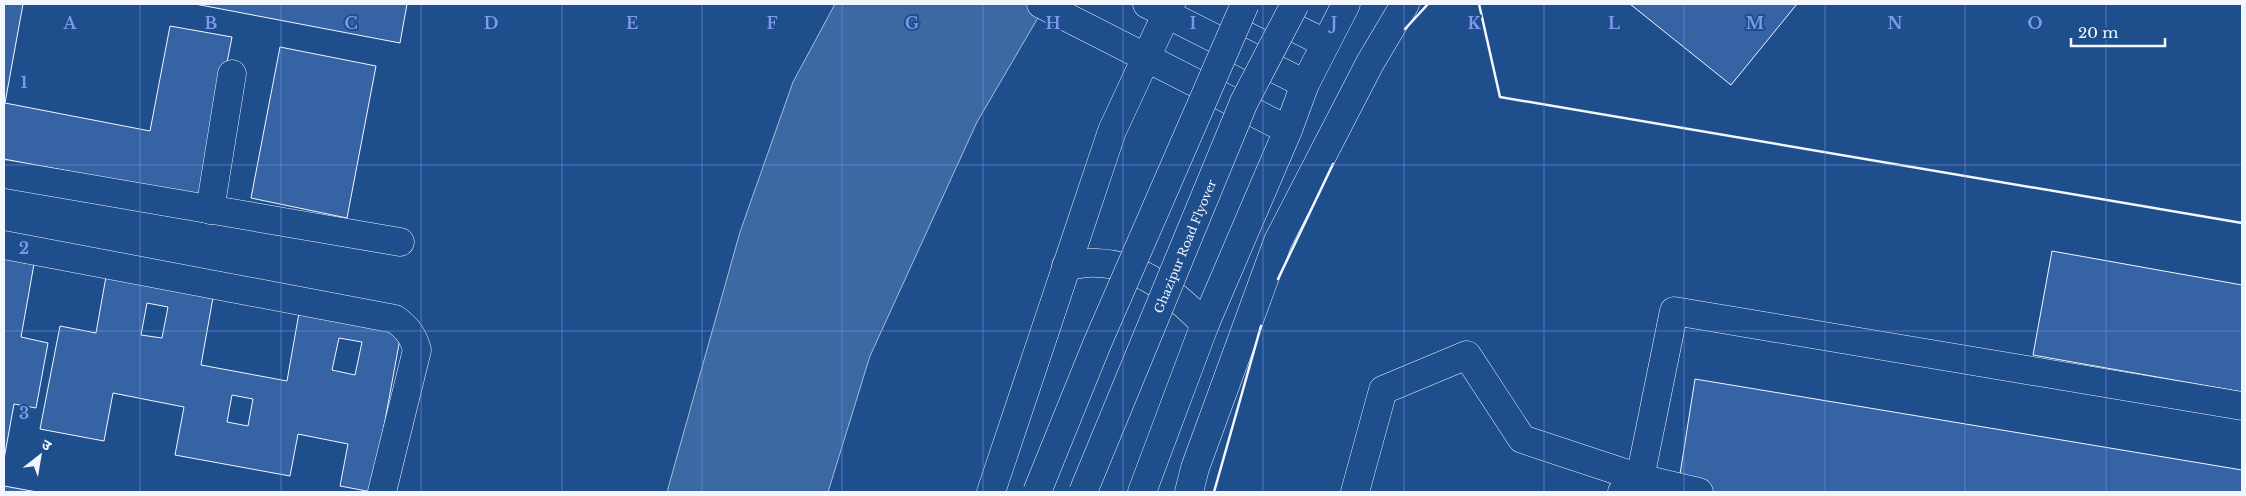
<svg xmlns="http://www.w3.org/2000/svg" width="2246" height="496" font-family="'Libre Baskerville','Noto Sans Devanagari',serif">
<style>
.water{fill:#3b69a3;stroke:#a8bbd7}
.building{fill:#3563a3;stroke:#f2f6ff;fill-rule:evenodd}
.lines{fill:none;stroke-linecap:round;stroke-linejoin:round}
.minor-casing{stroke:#f2f6ff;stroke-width:29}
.major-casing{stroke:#f2f6ff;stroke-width:29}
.minor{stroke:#1f4e8c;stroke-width:28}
.major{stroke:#1f4e8c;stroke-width:28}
.major-bridge-casing{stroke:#f2f6ff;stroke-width:29;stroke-linecap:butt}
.major-bridge{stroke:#1f4e8c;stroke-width:28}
.wall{stroke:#f2f6ff;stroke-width:2.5}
.grid{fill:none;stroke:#7d9aea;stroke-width:1;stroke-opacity:0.55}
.labels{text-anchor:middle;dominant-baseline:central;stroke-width:4;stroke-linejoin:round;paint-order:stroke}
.street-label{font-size:12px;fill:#f2f6ff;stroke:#1f4e8c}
.grid-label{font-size:16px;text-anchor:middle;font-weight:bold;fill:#7d9aea;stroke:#1f4e8c;stroke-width:4;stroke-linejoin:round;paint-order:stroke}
</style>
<rect width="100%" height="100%" fill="#1f4e8c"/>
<!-- water -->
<polygon class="water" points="835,4 1046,4 977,122 870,356 828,492 667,492 740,232 793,82"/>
<!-- building -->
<g class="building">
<polygon points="4,4 23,4 5,103 150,131 170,26 232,37 201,196 4,159"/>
<polygon points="195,4 407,4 400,43"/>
<polygon points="1630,4 1797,4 1731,85"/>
<polygon points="280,47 376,66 347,218 251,198"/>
<polygon points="2052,251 2242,285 2242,392 2033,355"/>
<polygon points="4,258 34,264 21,337 48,343 36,408 14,404 4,459"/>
<path d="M107,271l107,21 -13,73 86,16 12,-68 102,20 -29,159 -32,-6 8,-42 -50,-10 -8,42 -115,-21 9,-48 -71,-14 -9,48 -64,-12 20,-103 36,7zM147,303l21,4 -6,31 -21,-3zM339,338l23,4 -7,33 -23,-5zM232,395l21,4 -5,27 -21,-4z"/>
<polygon points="1695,379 2242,470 2242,492 1710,492 1678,487"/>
<polygon points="4,486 37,492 4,492"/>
</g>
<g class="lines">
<!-- minor casing -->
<g class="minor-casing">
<g id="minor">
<polyline points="4,174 400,242"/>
<polyline points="210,210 232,74"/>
<path d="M4,245l391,74c12,9 18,16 22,31l-35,142"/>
<polyline points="1189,492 1195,468 1278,241 1370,63 1405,4"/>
<polyline points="1355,492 1383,390 1467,355 1522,439 1640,478 1699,492"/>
<polyline points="1622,492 1640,478 1674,311 2242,406"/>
</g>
</g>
<!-- major casing -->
<g class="major-casing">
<g id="major">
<polyline points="1041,4 1288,130"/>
<polyline points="1147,4 1305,84"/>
<polyline points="1246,4 1325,43"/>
<path d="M1066,266c10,-1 21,-4 31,-3 44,1 79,32 108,61"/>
<polyline points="991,492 1112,131 1171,4"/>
<polyline points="1142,492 1205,324 1288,130 1305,84 1346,4"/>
</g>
</g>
<!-- minor -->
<use href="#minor" class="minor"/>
<!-- major -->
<use href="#major" class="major"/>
<!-- major-bridge casing -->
<g class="major-bridge-casing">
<g id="major-bridge">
<polyline points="1037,492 1097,344 1245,4"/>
<path id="s1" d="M1083,492l161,-390 51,-98"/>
</g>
</g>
<!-- major-bridge -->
<use href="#major-bridge" class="major-bridge"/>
<!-- wall -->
<g class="wall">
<polyline points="1479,4 1500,97 2242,223"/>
<polyline points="1405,29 1428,4"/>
<polyline points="1278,279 1333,164"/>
<polyline points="1214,492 1261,326"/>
</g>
</g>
<!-- grid -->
<path class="grid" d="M140,4v488M281,4v488M421,4v488M562,4v488M702,4v488M842,4v488M983,4v488M1123,4v488M1263,4v488M1404,4v488M1544,4v488M1684,4v488M1825,4v488M1965,4v488M2106,4v488M4,165h2238M4,331h2238"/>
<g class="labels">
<!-- street labels -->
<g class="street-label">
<text stroke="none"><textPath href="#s1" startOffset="266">Ghazipur Road Flyover</textPath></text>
</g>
</g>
<g class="grid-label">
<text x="70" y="29">A</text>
<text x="211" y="29">B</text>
<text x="351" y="29">C</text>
<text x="491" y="29">D</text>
<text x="632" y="29">E</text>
<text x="772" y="29">F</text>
<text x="912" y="29">G</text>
<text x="1053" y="29">H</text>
<text x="1193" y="29">I</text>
<text x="1334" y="29">J</text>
<text x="1474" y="29">K</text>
<text x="1614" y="29">L</text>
<text x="1755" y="29">M</text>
<text x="1895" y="29">N</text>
<text x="2035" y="29">O</text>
<text x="24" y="88">1</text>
<text x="24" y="254">2</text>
<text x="24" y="419">3</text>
</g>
<!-- border -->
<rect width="2246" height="496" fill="none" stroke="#f2f6ff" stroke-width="10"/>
<!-- north arrow -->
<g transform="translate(40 456) rotate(31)" stroke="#1f4e8c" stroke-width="4" paint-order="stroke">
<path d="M0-4L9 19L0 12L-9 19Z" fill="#f2f6ff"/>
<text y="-8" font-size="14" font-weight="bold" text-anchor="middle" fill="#f2f6ff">उ</text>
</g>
<!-- scale -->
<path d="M2071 38v8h94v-8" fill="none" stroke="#f2f6ff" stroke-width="2.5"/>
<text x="2078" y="38" font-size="15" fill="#f2f6ff" stroke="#1f4e8c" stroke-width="4" paint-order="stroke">20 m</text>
</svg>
